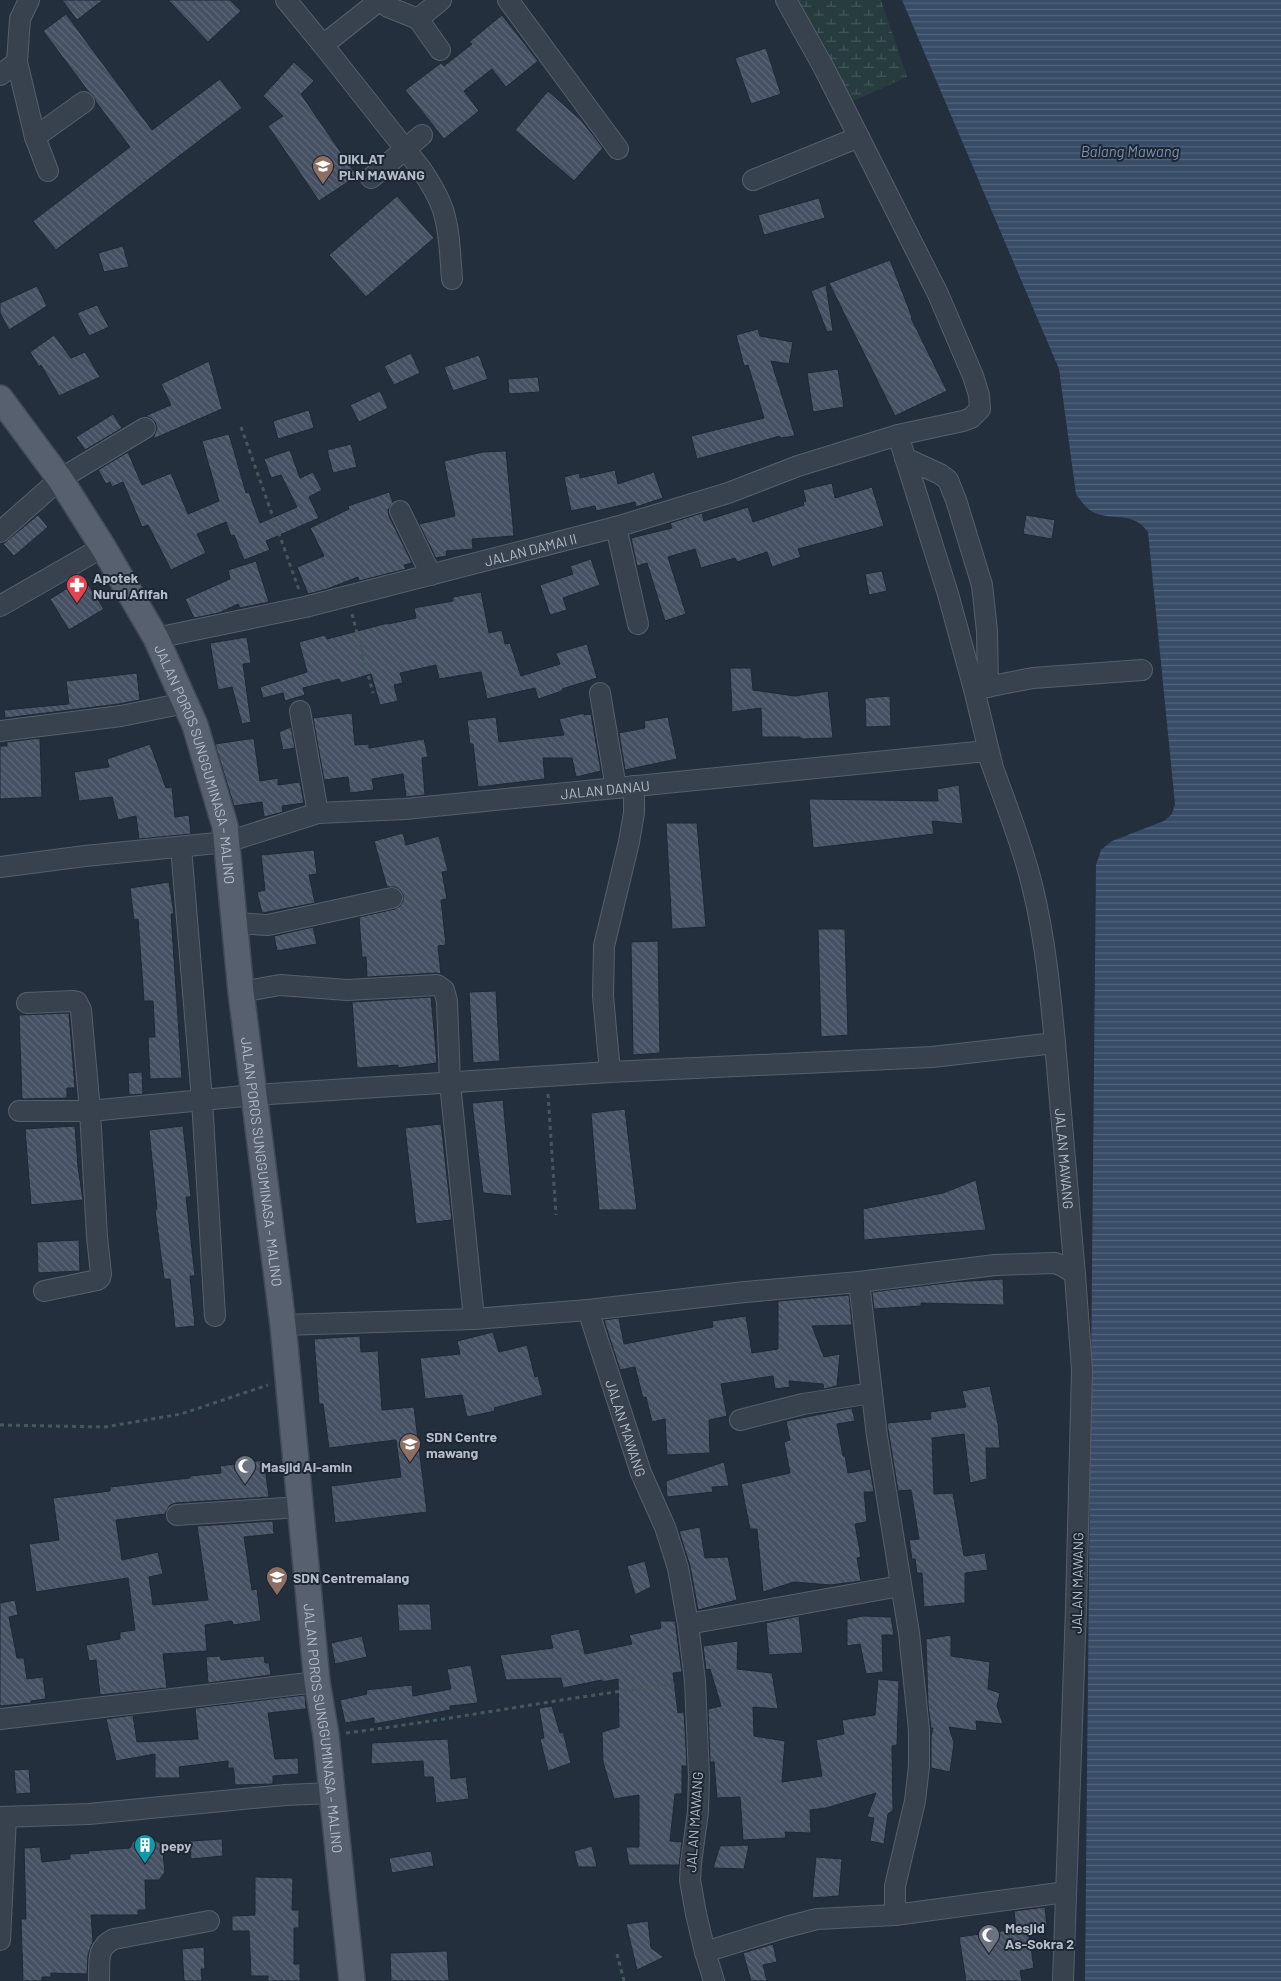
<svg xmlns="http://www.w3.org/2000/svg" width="1281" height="1981" font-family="Barlow,sans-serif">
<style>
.wetland{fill:url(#wetland-marsh)}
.water{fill:url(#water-rules)}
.building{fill:url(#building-back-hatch);stroke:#1f2835}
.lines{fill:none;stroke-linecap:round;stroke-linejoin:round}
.minor-casing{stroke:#565f6c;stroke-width:22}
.major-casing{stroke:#414a57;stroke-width:28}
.path{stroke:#44595c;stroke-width:3;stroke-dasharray:4 4;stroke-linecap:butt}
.minor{stroke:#38414e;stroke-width:20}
.major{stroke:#56606e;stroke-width:25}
.labels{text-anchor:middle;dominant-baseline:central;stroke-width:4;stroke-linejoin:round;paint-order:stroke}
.poi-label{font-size:14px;font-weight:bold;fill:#b4bcc9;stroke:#1d2633;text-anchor:start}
.street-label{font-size:14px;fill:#b4bcc9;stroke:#1d2633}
.water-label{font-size:15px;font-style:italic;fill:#7c92b1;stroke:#1d2633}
</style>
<defs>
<pattern id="wetland-marsh" width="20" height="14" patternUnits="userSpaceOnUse" patternTransform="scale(1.25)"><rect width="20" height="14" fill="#263c3f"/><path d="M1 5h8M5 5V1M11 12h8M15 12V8" fill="none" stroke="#435659"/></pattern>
<pattern id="water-rules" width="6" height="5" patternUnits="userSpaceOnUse" patternTransform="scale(1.25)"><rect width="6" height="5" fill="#394c67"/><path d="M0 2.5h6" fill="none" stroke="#53647b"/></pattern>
<pattern id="building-back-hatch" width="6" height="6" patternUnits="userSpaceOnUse" patternTransform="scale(1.25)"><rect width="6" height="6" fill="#455162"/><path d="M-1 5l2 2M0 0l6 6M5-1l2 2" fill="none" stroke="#5d6877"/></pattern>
</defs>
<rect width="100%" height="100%" fill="#242f3e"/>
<!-- wetland -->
<polygon class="wetland" points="797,0 881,0 907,77 851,102 813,25"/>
<!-- water -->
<path class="water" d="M902,0h379v1981h-196l11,-1116 5,-15 11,-9 52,-20 8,-7 3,-10 -27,-272c-15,-21 -32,-11 -53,-19 -9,-4 -14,-12 -19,-19l-17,-125z"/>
<!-- building -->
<g class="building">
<polygon points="62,0 103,0 77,20"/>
<polygon points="168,0 230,0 241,11 208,42"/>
<polygon points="66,14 152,130 220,79 242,108 56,250 33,221 130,147 96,102 93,95 88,91 43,31"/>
<polygon points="502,15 538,61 506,87 492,69 464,91 479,111 444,139 405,90 441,63 444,66 472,44 469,42"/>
<polygon points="766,48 781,94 751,104 735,58"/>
<polygon points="294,62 314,81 301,94 357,176 319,201 268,126 283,116 263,96"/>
<polygon points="548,91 581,120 603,148 574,181 515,130"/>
<polygon points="397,196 434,238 366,297 329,255"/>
<polygon points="819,198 825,218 764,235 758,215"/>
<polygon points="123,246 129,267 104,272 98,253"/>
<polygon points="890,260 912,317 911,318 947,391 895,416 829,283"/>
<polygon points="826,285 833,331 827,332 811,291"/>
<polygon points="37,286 47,306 9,330 0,313 0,303"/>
<polygon points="97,305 109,327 89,336 77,313"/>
<polygon points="758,329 760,336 793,342 789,364 771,361 795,436 780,438 780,436 697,459 691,436 764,418 748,365 744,366 736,335"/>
<polygon points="54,335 71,358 85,352 100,377 59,396 41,365 39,367 30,352"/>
<polygon points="411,353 420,373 394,385 384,366"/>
<polygon points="479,355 488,379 453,391 444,367"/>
<polygon points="209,361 222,409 153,439 157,428 155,422 151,418 145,416 171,405 161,384"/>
<polygon points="838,369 844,407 813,412 807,373"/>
<polygon points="538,377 540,392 509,394 508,379"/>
<polygon points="380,391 388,408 359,422 350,405"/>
<polygon points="309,410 314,428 278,439 273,421"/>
<polygon points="113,414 122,428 85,450 76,437"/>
<polygon points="229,434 246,493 249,492 260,523 297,507 281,475 271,478 264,459 290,450 300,478 313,472 322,490 309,497 319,518 266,541 270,550 244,560 234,535 231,536 226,522 197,534 206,553 171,570 148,525 142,527 123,482 112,487 110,482 106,484 98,470 128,452 142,485 171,473 188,514 219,501 202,441"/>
<polygon points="351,444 357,467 333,473 327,450"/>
<polygon points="506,451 514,536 472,539 473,549 446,551 447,556 436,558 419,524 455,516 444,461 483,452"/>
<polygon points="615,470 618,484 654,472 663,498 636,507 635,502 596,511 595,506 571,511 564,477 579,473 580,478"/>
<polygon points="832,483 835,498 872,487 884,526 798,549 801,557 772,567 767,552 737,562 735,558 701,568 695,549 668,557 686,614 665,621 647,563 637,566 631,538 672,528 670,523 702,513 704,521 748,507 753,522 804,505 803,502 806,501 803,490"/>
<polygon points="389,492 393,502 388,510 389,516 412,563 404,565 406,569 359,581 358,577 327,589 308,594 297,567 324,556 310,528 349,509 348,506"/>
<polygon points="38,515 48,527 14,556 3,544"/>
<polygon points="1026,515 1055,520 1052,539 1023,534"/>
<polygon points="591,559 600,585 563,598 567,610 550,615 540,585 573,574 570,566"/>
<polygon points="256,561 269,602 240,608 238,604 219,613 194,618 185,599 230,579 228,570"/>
<polygon points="882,571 887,591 869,595 865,574"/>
<polygon points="84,578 104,609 69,630 50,599"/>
<polygon points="481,592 489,633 502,630 505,644 510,643 521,676 560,664 556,653 587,644 597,678 562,689 562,691 538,699 535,688 487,699 481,672 439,679 436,665 400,673 403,683 394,685 398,701 380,705 371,674 341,683 339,679 303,688 305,695 285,701 283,693 263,698 260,687 307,672 299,642 325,635 327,639 388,623 388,624 416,618 414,608 453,601 453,597"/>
<polygon points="247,637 251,663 243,664 251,722 242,724 232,687 218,690 210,643"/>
<polygon points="730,668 751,668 753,690 795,696 828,691 833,738 801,739 800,737 762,737 761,708 732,712"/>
<polygon points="137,673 140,700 119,704 5,718 4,710 69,704 66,681"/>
<polygon points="890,696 891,726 866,727 865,698"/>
<polygon points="352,713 355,745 369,744 369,748 424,739 428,757 422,758 425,795 406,797 403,774 372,779 374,790 350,793 348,777 324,780 313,718"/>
<polygon points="584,713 584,715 591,714 601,771 576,777 572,758 543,758 545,779 478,787 473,744 470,744 467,720 496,717 499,742 564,735 559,719"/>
<polygon points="668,717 677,759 625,770 619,733 645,728 644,721"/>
<polygon points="291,727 295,748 283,750 279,732"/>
<polygon points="40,738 42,797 0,799 0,746 7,746 7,742"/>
<polygon points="248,739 254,739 260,781 278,778 278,785 300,782 304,803 282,806 283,812 264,817 262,802 234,806 215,744"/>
<polygon points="150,744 166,788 172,787 175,817 189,815 191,834 139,839 136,816 118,820 112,797 79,801 74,772 109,767 107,759"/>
<polygon points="959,785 963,824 932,821 934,834 813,848 809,799 938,801 937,789"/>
<polygon points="666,823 697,823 706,927 672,929"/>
<polygon points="403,833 406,845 439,836 448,871 442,872 447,899 441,900 446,945 438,946 441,974 436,973 367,977 366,957 362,957 359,917 395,909 400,906 403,901 403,895 400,890 395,887 387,887 374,841"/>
<polygon points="314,850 317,874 309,875 315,903 262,913 257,892 265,890 261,855"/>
<polygon points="169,882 174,914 171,914 182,1078 150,1079 148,1037 155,1037 153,1001 144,1001 138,919 134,920 130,888"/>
<polygon points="313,927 317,944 277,951 274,936"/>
<polygon points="818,929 845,929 848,1035 821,1037"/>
<polygon points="658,941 660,1053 633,1055 631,942"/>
<polygon points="496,991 500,1061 473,1063 469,992"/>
<polygon points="431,997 437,1063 398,1068 398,1065 357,1068 352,1002"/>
<polygon points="69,1013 75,1088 67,1088 67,1098 22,1099 19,1015"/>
<polygon points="142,1072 143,1094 129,1095 128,1073"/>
<polygon points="503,1100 512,1196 483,1193 472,1103"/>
<polygon points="625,1109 637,1210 599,1210 591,1113"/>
<polygon points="441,1124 452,1220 416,1224 405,1128"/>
<polygon points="75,1126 78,1167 83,1200 31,1205 25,1129"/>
<polygon points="183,1126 191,1197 186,1197 195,1276 190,1276 195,1326 175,1328 170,1279 164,1279 155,1210 157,1209 149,1130"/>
<polygon points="976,1180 986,1230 864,1240 863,1209 943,1193"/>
<polygon points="79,1240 80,1271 38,1273 37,1242"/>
<polygon points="1003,1279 1004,1305 921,1303 921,1306 874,1309 872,1292 954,1282"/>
<polygon points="849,1295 852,1325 812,1326 824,1357 840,1354 837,1386 824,1389 823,1384 789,1381 790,1387 775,1389 773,1376 721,1384 727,1416 709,1420 710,1453 667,1455 665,1419 652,1422 646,1397 643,1398 635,1367 620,1370 604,1320 619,1318 624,1344 713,1327 712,1321 746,1316 752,1353 778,1349 778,1301"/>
<polygon points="493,1332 499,1352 527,1345 535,1377 538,1376 543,1395 494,1408 495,1411 467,1417 462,1395 425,1399 420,1358 460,1354 457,1341"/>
<polygon points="360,1336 361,1352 378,1351 382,1410 414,1407 427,1512 335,1523 331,1486 401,1477 396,1440 329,1448 323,1404 319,1404 314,1339"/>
<polygon points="990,1386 998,1424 1000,1448 986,1448 987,1479 970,1483 964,1434 932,1438 934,1494 953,1493 964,1556 985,1553 988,1570 965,1573 965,1603 924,1607 922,1573 917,1573 915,1559 912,1559 909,1540 919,1539 911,1490 898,1491 887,1423 931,1419 930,1412 966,1407 962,1391"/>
<polygon points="852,1408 855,1421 837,1424 843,1456 845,1456 848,1473 870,1469 874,1492 864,1492 867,1522 855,1524 861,1557 857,1558 861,1581 831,1585 794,1582 763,1592 757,1529 750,1529 741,1484 790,1473 784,1442 790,1440 786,1421"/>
<polygon points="264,1460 269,1497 176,1503 170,1505 165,1514 116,1520 122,1560 158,1552 163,1574 149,1577 153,1605 208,1600 197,1526 273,1521 274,1534 244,1537 252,1590 257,1589 261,1621 233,1625 232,1621 205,1625 207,1651 163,1654 167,1688 100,1695 96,1660 89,1661 86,1645 120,1639 120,1632 135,1630 128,1578 36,1592 29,1544 59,1540 53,1498 110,1491 110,1487 190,1478 190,1476 221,1473 220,1466"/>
<polygon points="724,1462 729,1486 712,1487 713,1492 667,1497 666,1481"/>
<polygon points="700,1527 705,1558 728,1557 737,1600 698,1610 690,1566 679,1531"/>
<polygon points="645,1561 651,1587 635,1595 627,1566"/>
<polygon points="15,1600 18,1615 9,1617 17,1658 24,1658 27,1679 43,1677 46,1699 31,1701 31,1703 0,1706 0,1603"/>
<polygon points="397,1604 430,1604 432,1630 399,1631"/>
<polygon points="799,1616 803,1653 769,1655 766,1623"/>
<polygon points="863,1616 891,1617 894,1635 882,1635 883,1672 866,1674 860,1644 847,1646 847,1619"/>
<polygon points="660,1621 675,1621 682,1672 673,1673 678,1713 684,1712 687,1766 682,1766 682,1794 675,1794 670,1841 682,1842 679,1865 629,1865 626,1847 639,1847 639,1795 614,1799 603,1762 602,1732 619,1727 618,1679 602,1682 602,1680 563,1688 561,1678 506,1680 500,1655 553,1648 550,1635 579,1629 585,1654 632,1644 629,1635 661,1628"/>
<polygon points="951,1635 951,1656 990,1662 988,1689 1000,1693 997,1706 1003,1724 976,1721 977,1731 949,1727 954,1743 950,1772 931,1768 931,1736 933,1728 931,1728 928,1705 926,1639"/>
<polygon points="362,1636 367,1657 335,1664 331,1643"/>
<polygon points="738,1641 737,1669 772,1673 778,1709 753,1707 754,1736 785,1741 782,1782 822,1776 816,1740 844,1734 842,1720 875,1715 878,1679 899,1681 897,1745 892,1746 893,1810 888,1814 884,1844 870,1841 874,1818 867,1817 876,1793 826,1808 810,1810 811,1833 785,1832 786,1838 743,1840 740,1797 717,1798 714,1762 710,1762 708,1709 721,1706 710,1669 706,1670 703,1646"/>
<polygon points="220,1656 221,1660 264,1656 265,1663 269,1663 271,1675 208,1683 206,1657"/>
<polygon points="471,1665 478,1703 450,1706 450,1710 374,1724 374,1718 345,1723 340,1700 367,1694 366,1690 412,1685 413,1696 451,1689 447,1669"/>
<polygon points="305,1695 306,1709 268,1713 275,1759 298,1758 299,1774 273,1776 273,1784 235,1785 234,1772 233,1768 228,1768 228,1761 179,1767 180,1778 155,1778 155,1754 116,1761 106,1719 133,1715 137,1742 198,1739 195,1708"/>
<polygon points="552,1706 560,1733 563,1732 571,1763 548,1771 540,1739 544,1738 539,1708"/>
<polygon points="448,1739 451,1779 466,1777 469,1799 436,1803 433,1777 424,1777 423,1761 371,1764 372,1743"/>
<polygon points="29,1769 31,1793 16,1794 14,1770"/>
<polygon points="222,1839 223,1856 191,1859 190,1841"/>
<polygon points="133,1841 157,1841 162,1844 165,1872 159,1880 145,1880 146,1910 138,1910 138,1915 91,1915 93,1941 88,1955 87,1974 51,1973 51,1977 42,1977 42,1981 23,1981 21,1919 26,1919 24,1848 40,1847 42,1862 70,1859 70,1854 89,1853 88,1851 130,1848"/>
<polygon points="749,1845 744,1869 713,1868 720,1846"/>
<polygon points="592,1846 597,1867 578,1867 574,1851"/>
<polygon points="431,1851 434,1866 392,1873 389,1858"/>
<polygon points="816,1857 842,1859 839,1896 812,1898"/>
<polygon points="255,1877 293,1878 292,1910 299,1910 299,1928 294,1928 294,1964 300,1964 300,1981 268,1981 268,1976 251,1976 249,1931 232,1931 232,1916 255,1915"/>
<polygon points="1045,1907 1047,1926 1028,1928 1034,1968 1020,1971 1022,1981 966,1981 959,1937 1016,1929 1014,1911"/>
<polygon points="648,1921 651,1948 664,1957 637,1970 626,1924"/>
<polygon points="773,1944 777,1962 763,1965 767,1981 751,1981 743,1953"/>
<polygon points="204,1947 205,1969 201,1969 202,1981 184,1981 182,1949"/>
<polygon points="447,1951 449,1981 391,1981 390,1953"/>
</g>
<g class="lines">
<!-- minor casing -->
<g class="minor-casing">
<g id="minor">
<polyline points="29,0 20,19 17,62 35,137 48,171"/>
<polyline points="286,0 323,45 380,0"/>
<polyline points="380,0 388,7 418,19 440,50"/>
<polyline points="508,0 618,149"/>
<polyline points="786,0 824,68 938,294 973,376 979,395 980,409 971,418 963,421 898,435 948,594 974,689 992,764"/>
<polyline points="418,19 441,0"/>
<path d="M323,45l98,124c9,13 17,26 22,41 7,21 7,46 9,69"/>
<polyline points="0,75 17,62"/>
<polyline points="35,137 84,102"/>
<polyline points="371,178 422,135"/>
<polyline points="753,180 859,137"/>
<polyline points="905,458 940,474 948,480 956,500 982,585 987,631 988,687"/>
<polyline points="400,511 431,575"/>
<polyline points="616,527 638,624"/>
<polyline points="0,532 60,479 145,428"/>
<polyline points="0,606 103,547"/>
<path id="s1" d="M156,638l149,-31 311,-80 112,-34 70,-27 100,-31"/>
<polyline points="976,689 1033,678 1142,670"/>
<polyline points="600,693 616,788"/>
<polyline points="300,711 318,813"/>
<polyline points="0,731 121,716 185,703"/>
<polyline points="181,847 202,1100 215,1316"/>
<path id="s2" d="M0,867l85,-11 142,-14 91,-29 87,-4 582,-58c15,44 34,88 45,134 13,52 18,105 23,158l-123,14 -322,15 -356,23 -164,16h-71"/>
<polyline points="235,923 268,925 392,898"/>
<polyline points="241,992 280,985 347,990 437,985 444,990 447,1001 450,1083 474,1319"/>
<polyline points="27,1003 73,1001 77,1002 81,1010 90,1111 97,1237 101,1274 100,1278 97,1280 44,1291"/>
<path id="s3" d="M1055,1043l20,232"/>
<polyline points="610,1072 603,996 604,946 629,842 634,813 634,786"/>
<polyline points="859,1282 877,1436 909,1633 919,1730 919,1766 915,1801 895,1886 895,1915"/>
<path id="s4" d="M588,1310l53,163 24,54 13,41 10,56 7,57 4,95 -1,36 -7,51 -1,17 6,34 9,38 81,-25 31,-8 78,-4 171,-23"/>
<path d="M283,1325l191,-6 114,-9 157,-18 114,-10 136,-17 60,-2c9,3 14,6 20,12l7,95 -6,238 -13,373"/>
<polyline points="740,1420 803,1404 872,1393"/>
<polyline points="177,1515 300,1507"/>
<polyline points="688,1624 900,1586"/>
<polyline points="0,1719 317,1682"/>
<polyline points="0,1817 89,1814 285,1795 332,1793"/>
<polyline points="0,1940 6,1817"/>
<polyline points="705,1952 714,1981"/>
<path d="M99,1981c1,-18 -4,-33 15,-42l95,-18"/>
</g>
</g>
<!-- major casing -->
<g class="major-casing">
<g id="major">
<path id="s5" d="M0,398l60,81 43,68 53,91 39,87 30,101 16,166 42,333 34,357 9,53 26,246"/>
</g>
</g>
<!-- path -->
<g class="path">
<polyline points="241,427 299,590"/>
<polyline points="352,614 373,693"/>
<polyline points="548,1094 556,1215"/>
<polyline points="0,1425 105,1427 181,1414 268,1385"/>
<path d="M346,1733c111,-14 220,-36 330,-49"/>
<polyline points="617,1954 624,1981"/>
</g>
<!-- minor -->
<use href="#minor" class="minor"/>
<!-- major -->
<use href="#major" class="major"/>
</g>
<!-- icons -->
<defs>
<g id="school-pin" transform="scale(1.125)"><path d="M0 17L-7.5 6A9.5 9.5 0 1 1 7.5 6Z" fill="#8d6e63" stroke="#1d2633"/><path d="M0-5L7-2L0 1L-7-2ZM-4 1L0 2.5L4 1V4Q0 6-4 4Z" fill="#fff"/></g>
<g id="pharmacy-pin" transform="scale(1.125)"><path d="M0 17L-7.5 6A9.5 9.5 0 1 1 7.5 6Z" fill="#e0444e" stroke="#1d2633"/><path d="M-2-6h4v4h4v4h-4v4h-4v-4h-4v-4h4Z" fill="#fff"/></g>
<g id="mosque-pin" transform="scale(1.125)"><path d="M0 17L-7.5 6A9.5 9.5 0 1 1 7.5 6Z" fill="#6b7280" stroke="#1d2633"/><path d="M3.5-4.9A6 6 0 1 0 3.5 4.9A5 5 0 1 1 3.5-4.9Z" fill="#fff"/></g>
<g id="building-pin" transform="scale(1.125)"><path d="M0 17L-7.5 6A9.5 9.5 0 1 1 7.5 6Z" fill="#0f9aa8" stroke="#1d2633"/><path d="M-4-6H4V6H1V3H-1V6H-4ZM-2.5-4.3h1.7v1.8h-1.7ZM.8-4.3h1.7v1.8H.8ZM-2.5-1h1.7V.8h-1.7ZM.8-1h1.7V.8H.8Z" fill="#fff"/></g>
</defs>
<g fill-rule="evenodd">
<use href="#school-pin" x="323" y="166"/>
<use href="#pharmacy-pin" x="77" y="585"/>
<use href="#school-pin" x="410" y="1444"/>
<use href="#mosque-pin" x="245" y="1466"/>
<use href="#school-pin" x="277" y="1577"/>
<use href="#building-pin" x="145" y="1845"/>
<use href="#mosque-pin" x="989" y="1935"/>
</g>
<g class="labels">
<!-- poi labels -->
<g class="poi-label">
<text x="339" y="158">DIKLAT<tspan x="339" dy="16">PLN MAWANG</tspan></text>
<text x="93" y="577">Apotek<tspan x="93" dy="16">Nurul Afifah</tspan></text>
<text x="426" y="1436">SDN Centre<tspan x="426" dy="16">mawang</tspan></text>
<text x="261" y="1466">Masjid Al-amin</text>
<text x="293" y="1577">SDN Centremalang</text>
<text x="161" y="1845">pepy</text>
<text x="1005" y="1927">Mesjid<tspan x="1005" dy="16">As-Sokra 2</tspan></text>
</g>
<!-- street labels -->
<g class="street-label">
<text stroke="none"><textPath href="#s1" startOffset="385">JALAN DAMAI II</textPath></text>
<text stroke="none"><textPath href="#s5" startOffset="420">JALAN POROS SUNGGUMINASA - MALINO</textPath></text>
<text stroke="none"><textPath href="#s2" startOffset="612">JALAN DANAU</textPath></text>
<text stroke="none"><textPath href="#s3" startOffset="116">JALAN MAWANG</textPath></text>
<text stroke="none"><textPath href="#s5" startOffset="825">JALAN POROS SUNGGUMINASA - MALINO</textPath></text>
<text stroke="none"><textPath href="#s4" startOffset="124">JALAN MAWANG</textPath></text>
<text transform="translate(1077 1583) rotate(-89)">JALAN MAWANG</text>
<text stroke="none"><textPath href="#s5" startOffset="1395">JALAN POROS SUNGGUMINASA - MALINO</textPath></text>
<text transform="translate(694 1822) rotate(-86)">JALAN MAWANG</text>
</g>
<!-- water labels -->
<g class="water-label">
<text x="1130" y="151">Balang Mawang</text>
</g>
</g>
</svg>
